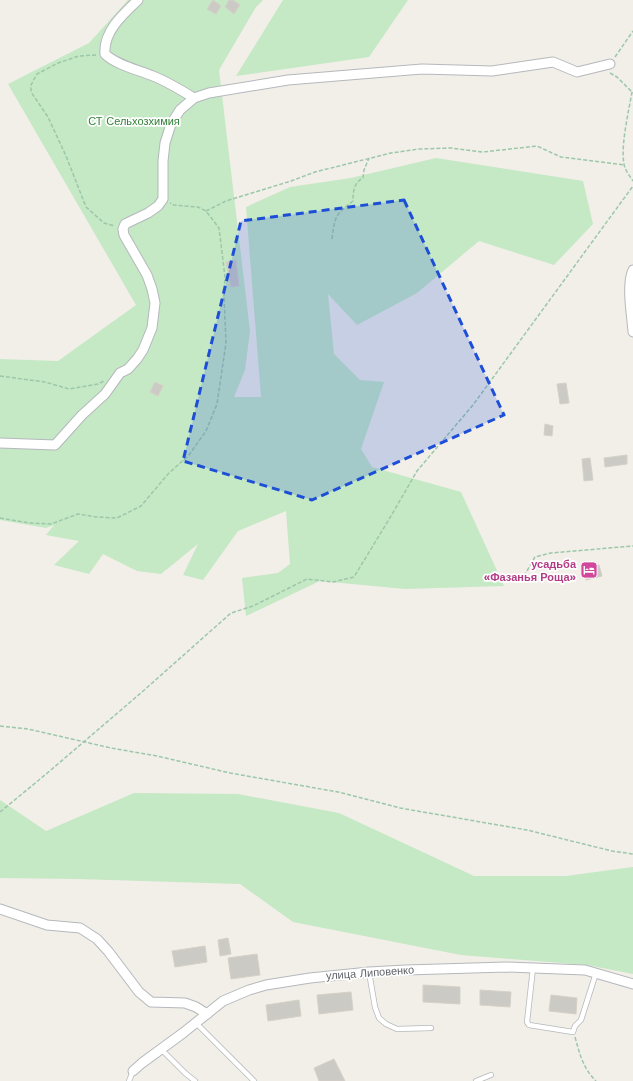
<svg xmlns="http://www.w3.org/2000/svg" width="633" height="1081" font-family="'Work Sans',sans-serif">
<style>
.green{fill:#c5e8c5}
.building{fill:#cccac5;stroke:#d6d1c6}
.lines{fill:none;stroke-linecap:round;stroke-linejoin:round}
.service-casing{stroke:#b5b8bc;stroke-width:6}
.minor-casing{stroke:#b5b8bc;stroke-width:11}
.path{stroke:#9cc7a9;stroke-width:1.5;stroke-dasharray:4 2;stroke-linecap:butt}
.service{stroke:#fff;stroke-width:4.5}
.minor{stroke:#fff;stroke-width:9}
.marked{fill:#1d4ed8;fill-opacity:0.2;stroke:#1d4ed8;stroke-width:3;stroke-dasharray:8 5;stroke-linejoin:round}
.labels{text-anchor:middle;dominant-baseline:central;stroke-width:3.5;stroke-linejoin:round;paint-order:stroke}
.park-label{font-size:11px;fill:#348238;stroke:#fff}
.hotel-label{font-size:11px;font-weight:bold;fill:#b23c85;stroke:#fff;text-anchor:end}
.street-label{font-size:11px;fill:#5f6368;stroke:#fff}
</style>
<rect width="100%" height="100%" fill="#f1efe8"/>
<!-- green -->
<g class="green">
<polygon points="128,0 263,0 256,7 219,70 250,331 245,370 234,397 261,397 246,207 290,187 351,178 436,158 583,181 593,224 554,265 479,241 417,293 357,325 328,294 334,354 360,380 384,382 361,449 372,467 461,492 504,586 405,589 320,581 246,616 242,578 278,573 290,564 286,511 238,531 203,580 183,575 198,544 161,574 137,571 103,554 89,574 54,565 79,541 46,535 54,525 46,528 0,520 0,359 58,361 136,305 8,84 89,43"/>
<polygon points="283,0 408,0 369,57 236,76"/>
<polygon points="134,793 238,794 339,813 474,876 566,876 633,867 633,974 587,965 461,955 293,922 240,884 77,879 0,878 0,800 46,831"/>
</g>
<!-- building -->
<g class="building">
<polygon points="213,0 221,6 216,14 207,9"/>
<polygon points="229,0 233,0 240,5 234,14 225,7"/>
<polygon points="236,260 239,286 231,287 226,262"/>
<polygon points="155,382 163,386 158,396 150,392"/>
<polygon points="566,383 569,403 560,404 557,384"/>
<polygon points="545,424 553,426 552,436 544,435"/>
<polygon points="627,455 627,464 605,467 604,458"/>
<polygon points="590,458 593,480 584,481 582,459"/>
<polygon points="599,565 602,576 586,580 584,568"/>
<polygon points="228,938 231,954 220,956 218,940"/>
<polygon points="205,946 207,962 175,967 172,951"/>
<polygon points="257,954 260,975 231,979 228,958"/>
<polygon points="423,985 460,987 460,1004 423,1002"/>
<polygon points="480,990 511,992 510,1007 480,1005"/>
<polygon points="351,992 353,1010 319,1014 317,995"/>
<polygon points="551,995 577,998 576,1014 549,1011"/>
<polygon points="299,1000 301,1016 268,1021 266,1005"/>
<polygon points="334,1059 345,1081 319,1081 314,1068"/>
</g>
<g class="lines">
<!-- service casing -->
<g class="service-casing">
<g id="service">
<polyline points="533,968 527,1022 529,1025 573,1032 575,1026 581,1020 596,973"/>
<polyline points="369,972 375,1007 379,1018 386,1024 397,1029 431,1028"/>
<polyline points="196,1023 254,1081"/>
<polyline points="161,1049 185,1073 195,1081"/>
<polyline points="129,1081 133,1071"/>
<polyline points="476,1081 491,1075"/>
</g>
</g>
<!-- minor casing -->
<g class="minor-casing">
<g id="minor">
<path d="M138,0c-15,14 -35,32 -33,54 11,11 34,16 48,22 15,6 28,14 41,22"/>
<path d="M633,270c-7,15 -1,46 0,62"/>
<polyline points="0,443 55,445 82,415 105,394 120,373 128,369 137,359 143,350 152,328 155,303 152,289 147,275 124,235 123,229 125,224 148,213 158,206 163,199 163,161 165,143 171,124 180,110 194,98 209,93 288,80 422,69 492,71 553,62 577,72 610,64"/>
<polyline points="0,909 47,925 80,928 97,939 108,951 139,992 151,1002 185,1003 196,1007 207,1014"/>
<polyline points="133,1071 142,1063 183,1033 223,1001 249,990 266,985 310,978 369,972 406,970 506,967 585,970 633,984"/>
</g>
</g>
<!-- path -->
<g class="path">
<polyline points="96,55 79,56 58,63 37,74 31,85 31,92 48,117 66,156 86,207 104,223 115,226"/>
<polyline points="615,57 633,31"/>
<polyline points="610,73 617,77 633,93"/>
<path d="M632,92c-3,18 -14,63 -6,78 2,4 5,8 7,11"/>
<polyline points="206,211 226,201 291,181 315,172 391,153 419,149 451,148 483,152 537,146 561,157 625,165"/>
<path d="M332,239c3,-23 3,-24 21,-38 0,-10 1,-18 10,-23l1,-8 5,-12"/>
<polyline points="0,376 45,382 69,389 98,384 104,381"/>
<polyline points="0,518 29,523 51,524 78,514 96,517 117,518 141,506 168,474 189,455 206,431 217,404 226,343 224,296 225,277 219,228 206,211 198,207 174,205 170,203"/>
<polyline points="524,576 535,557 551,553 633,546"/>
<polyline points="0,726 28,729 111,748 157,756 230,773 338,792 400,808 527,830 612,851 633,854"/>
<polyline points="0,812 45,775 142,692 231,613 253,606 307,579 333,582 354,577 391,516 417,471 473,405 633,186"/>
<path d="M575,1037c5,18 8,31 21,44"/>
</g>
<!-- service -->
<use href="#service" class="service"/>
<!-- minor -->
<use href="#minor" class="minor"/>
</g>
<!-- marked area -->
<path class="marked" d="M404,200l100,215 -192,85 -129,-39 58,-240z"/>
<!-- icons -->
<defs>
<g id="hotel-square" transform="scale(0.9)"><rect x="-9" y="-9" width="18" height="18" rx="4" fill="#d1479c" stroke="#fff"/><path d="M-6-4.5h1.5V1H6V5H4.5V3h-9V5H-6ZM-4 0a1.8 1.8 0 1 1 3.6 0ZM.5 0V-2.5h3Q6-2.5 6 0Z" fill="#fff"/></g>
</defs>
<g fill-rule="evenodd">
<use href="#hotel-square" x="589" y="570"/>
</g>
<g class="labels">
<!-- park labels -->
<g class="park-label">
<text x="134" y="121">СТ Сельхозхимия</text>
</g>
<!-- hotel labels -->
<g class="hotel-label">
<text x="576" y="564">усадьба<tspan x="576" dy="13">«Фазанья Роща»</tspan></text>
</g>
<!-- street labels -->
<g class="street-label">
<text transform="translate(370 973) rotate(-4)">улица Липовенко</text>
</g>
</g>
</svg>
